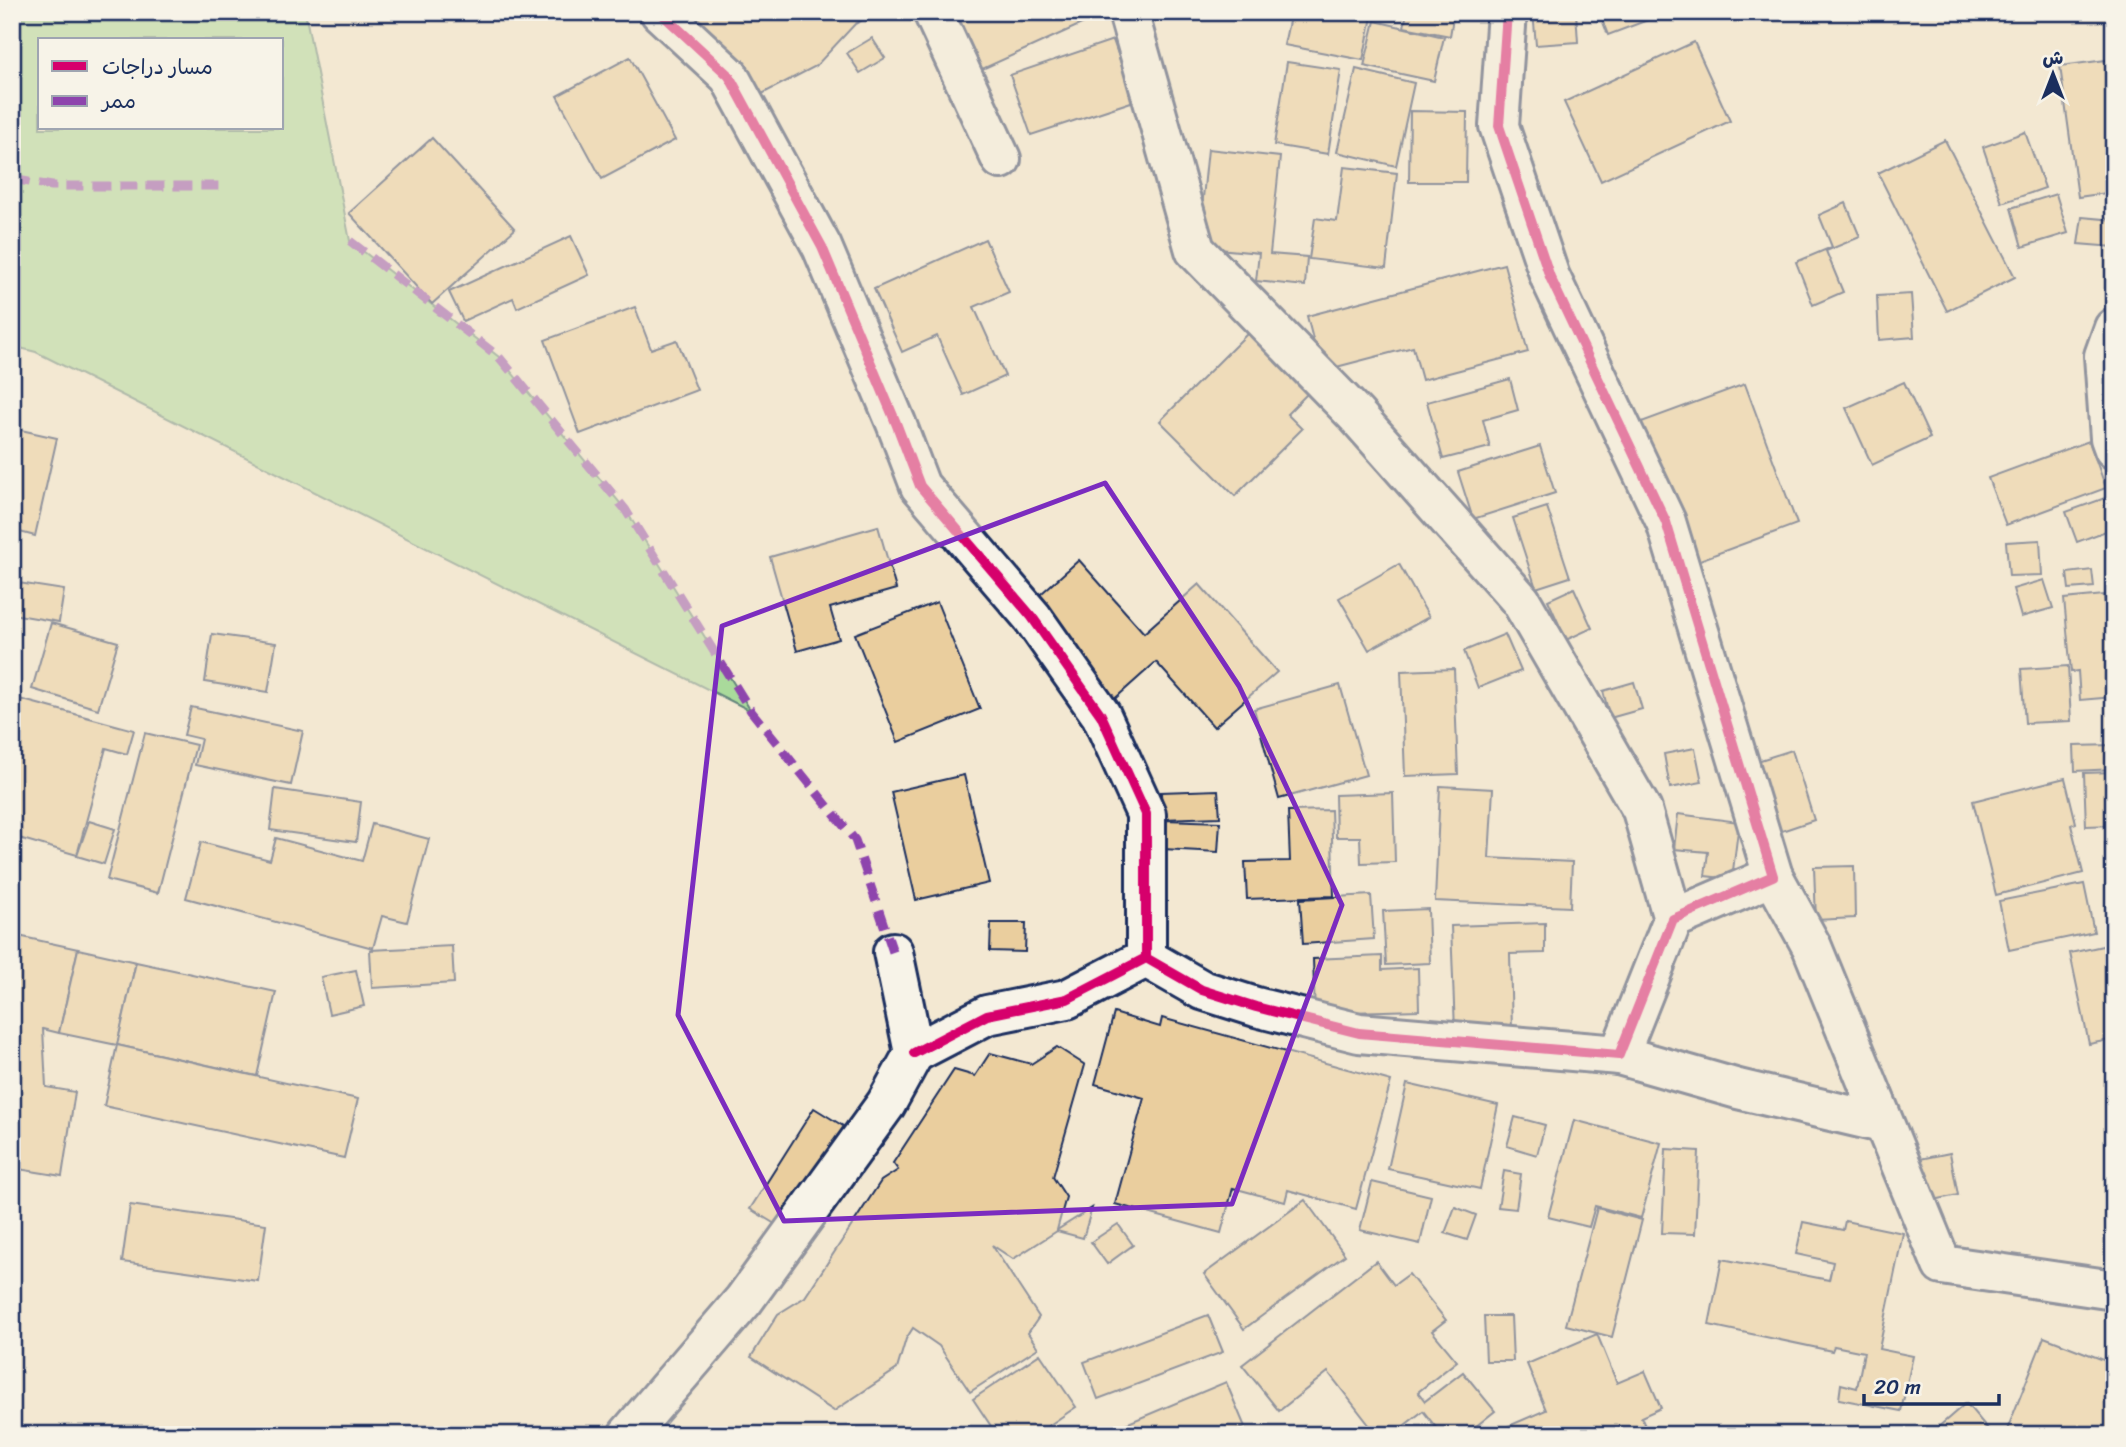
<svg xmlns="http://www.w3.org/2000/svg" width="2126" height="1447" font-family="Sriracha,'Playpen Sans Arabic',sans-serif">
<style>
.green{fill:#a9da9b;stroke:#62847c;stroke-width:2;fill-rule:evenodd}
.building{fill:#eace9e;stroke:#1b2f5e;stroke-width:2}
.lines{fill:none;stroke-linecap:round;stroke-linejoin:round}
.minor-casing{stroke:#1b2f5e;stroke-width:44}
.minor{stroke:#f7f3e8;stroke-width:38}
.quiet{stroke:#8e44ad;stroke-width:9;stroke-dasharray:18 9;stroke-linecap:butt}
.cycleway-casing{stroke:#f7f3e8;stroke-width:15}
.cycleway{stroke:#d6006c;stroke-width:10}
.marked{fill:none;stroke:#7b2cbf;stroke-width:5;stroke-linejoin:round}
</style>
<rect width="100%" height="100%" fill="#f3e8d2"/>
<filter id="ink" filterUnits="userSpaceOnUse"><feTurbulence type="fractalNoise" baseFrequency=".0143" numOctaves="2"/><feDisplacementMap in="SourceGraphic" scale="14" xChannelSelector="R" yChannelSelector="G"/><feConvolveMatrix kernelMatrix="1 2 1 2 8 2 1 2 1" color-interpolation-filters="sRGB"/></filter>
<g filter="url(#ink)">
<!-- green -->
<path class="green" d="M12,12h293l45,229 149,116 126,152 126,202 -715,-359 -24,-6zM40,40h242v88h-242z"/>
<!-- building -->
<g class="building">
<polygon points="680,12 877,12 855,24 816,66 760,95"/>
<polygon points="938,12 1094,12 1097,17 967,76"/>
<polygon points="1291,12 1373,12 1363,60 1284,45"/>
<polygon points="1407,12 1454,12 1450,36 1404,27"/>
<polygon points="1533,12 1576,12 1578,42 1536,45"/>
<polygon points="1599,12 1669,12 1608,35"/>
<polygon points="1375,21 1444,37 1434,81 1364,66"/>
<polygon points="872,38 885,58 860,73 847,53"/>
<polygon points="1113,40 1134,101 1031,135 1010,75"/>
<polygon points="1694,42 1730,121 1601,181 1564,102"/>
<polygon points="630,57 675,140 602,179 557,96"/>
<polygon points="2114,59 2114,192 2078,197 2060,66"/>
<polygon points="1287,62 1341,70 1328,154 1274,145"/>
<polygon points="1356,69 1414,83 1396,166 1337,152"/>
<polygon points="1410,111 1467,112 1466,182 1409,182"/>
<polygon points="2025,132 2045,188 2002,203 1983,147"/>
<polygon points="432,138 515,229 432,304 349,213"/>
<polygon points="1945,140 2015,277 1947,311 1878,173"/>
<polygon points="1208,149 1280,157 1270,254 1307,257 1305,286 1256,281 1259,253 1198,247"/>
<polygon points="1344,167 1397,173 1386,268 1309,259 1315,218 1337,221"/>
<polygon points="2056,194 2068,233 2022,247 2011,208"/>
<polygon points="1846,203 1860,237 1826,251 1843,292 1813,305 1796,262 1832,247 1819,215"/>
<polygon points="2082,217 2114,220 2114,247 2078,244"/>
<polygon points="571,236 589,275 517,308 513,298 463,321 449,292"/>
<polygon points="985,239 1009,292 974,307 1005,376 963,395 937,336 902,352 874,289"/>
<polygon points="1504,264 1528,352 1422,380 1413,347 1321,371 1307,316"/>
<polygon points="1911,294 1914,337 1879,340 1877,296"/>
<polygon points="635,307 651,349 677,340 697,390 580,434 545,340"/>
<polygon points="1249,332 1309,392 1287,414 1302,429 1235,496 1160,421"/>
<polygon points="1510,379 1518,410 1483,420 1490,447 1443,459 1427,402"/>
<polygon points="1904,382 1930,438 1872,465 1846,408"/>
<polygon points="1745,384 1797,524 1689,564 1636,424"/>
<polygon points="12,428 57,438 35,536 12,530"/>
<polygon points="2089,441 2106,488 2006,525 1988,478"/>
<polygon points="1540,446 1555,493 1473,519 1458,472"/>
<polygon points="2105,498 2114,522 2114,528 2077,542 2066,512"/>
<polygon points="1547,507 1570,577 1536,588 1513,518"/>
<polygon points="878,526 896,589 830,608 839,639 797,651 770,557"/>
<polygon points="2040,540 2042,575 2009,576 2006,542"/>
<polygon points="1079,560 1144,633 1199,584 1277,672 1214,727 1156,662 1110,703 1025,608"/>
<polygon points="1399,564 1429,617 1369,650 1339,598"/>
<polygon points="2092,570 2094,587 2069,589 2067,573"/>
<polygon points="2044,580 2053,608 2021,617 2013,589"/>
<polygon points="12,582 64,590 59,622 12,614"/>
<polygon points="1574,588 1592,628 1566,640 1548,600"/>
<polygon points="2104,595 2109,649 2114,648 2114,697 2080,700 2078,671 2071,672 2064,599"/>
<polygon points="937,602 980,709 898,742 855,634"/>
<polygon points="51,623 118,642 98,709 32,689"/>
<polygon points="212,634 276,643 268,692 205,682"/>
<polygon points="1505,634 1521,671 1478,688 1464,651"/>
<polygon points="2068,666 2071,721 2025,723 2021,669"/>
<polygon points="1454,669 1458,774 1405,776 1401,671"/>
<polygon points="1634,682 1642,709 1610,718 1603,691"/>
<polygon points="1340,685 1366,775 1279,799 1254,709"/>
<polygon points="12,697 134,730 127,754 106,748 77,855 12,836 12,745 16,731 12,730"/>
<polygon points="191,707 303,731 291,785 195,765 201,739 184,735"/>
<polygon points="145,733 196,745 158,893 107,880"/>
<polygon points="2114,745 2114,769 2075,771 2074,746"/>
<polygon points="1695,748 1702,782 1670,788 1664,754"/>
<polygon points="1792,750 1814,820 1773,834 1751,763"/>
<polygon points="2114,772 2114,825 2086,826 2084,773"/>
<polygon points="964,775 989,883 916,900 891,792"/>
<polygon points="2065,778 2076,823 2071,825 2083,873 1996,895 1973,801"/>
<polygon points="1440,786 1493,789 1489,858 1572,862 1570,907 1435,901"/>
<polygon points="275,789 361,802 356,842 270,830"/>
<polygon points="1218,790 1220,817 1162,819 1161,792"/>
<polygon points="1393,793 1395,862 1361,863 1360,837 1336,837 1335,795"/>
<polygon points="1331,810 1334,896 1247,899 1245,862 1290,861 1288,811"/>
<polygon points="1678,814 1739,822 1732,879 1705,876 1708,852 1674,849"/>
<polygon points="1165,820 1220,822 1218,852 1163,849"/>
<polygon points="89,821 115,829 104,864 77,856"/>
<polygon points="372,824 429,839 407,922 382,916 373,948 186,898 201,842 270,860 276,838 362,861"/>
<polygon points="2105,843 2114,843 2114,937 2109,937"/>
<polygon points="1854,866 1855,918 1816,920 1814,867"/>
<polygon points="2084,884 2094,932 2009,950 1999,901"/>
<polygon points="1371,895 1374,939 1303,944 1300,899"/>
<polygon points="1428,909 1430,963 1386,965 1383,911"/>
<polygon points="991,923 1026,923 1025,952 990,951"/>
<polygon points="1545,923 1545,953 1510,954 1512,1030 1455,1031 1451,926"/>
<polygon points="14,935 78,949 59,1033 43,1029 46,1087 75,1092 62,1176 12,1168 12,944"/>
<polygon points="2112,944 2114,954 2114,1039 2089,1044 2070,953"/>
<polygon points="452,946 454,983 372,988 370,950"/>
<polygon points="78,949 136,962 117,1045 59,1033"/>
<polygon points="1382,956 1382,970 1418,968 1419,1010 1315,1013 1313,959"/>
<polygon points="136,962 276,992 257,1076 117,1045"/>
<polygon points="356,970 364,1006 329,1014 321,977"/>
<polygon points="1114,1013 1160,1027 1162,1018 1391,1081 1356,1209 1288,1190 1285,1202 1233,1188 1221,1233 1115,1204 1144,1098 1095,1084"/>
<polygon points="117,1045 358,1099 344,1158 104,1106"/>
<polygon points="1057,1047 1085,1065 1053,1177 1066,1197 1057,1230 1092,1208 1083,1238 1057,1231 1013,1259 992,1245 1039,1317 1028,1333 1038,1348 970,1392 939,1346 913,1328 906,1339 897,1369 834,1411 751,1357 778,1314 805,1297 881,1181 898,1170 893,1163 954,1070 975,1076 990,1053 1031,1064"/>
<polygon points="1407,1084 1498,1105 1480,1189 1388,1169"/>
<polygon points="814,1108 848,1129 785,1230 750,1209"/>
<polygon points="1515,1117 1545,1125 1537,1155 1507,1146"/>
<polygon points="1574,1120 1661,1143 1641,1218 1595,1206 1589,1227 1548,1217"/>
<polygon points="1666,1149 1699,1151 1695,1234 1662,1233"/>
<polygon points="1950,1153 1958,1195 1919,1203 1910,1161"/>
<polygon points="1504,1171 1521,1174 1516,1209 1498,1207"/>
<polygon points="1372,1182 1431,1196 1420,1244 1360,1230"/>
<polygon points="1305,1200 1345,1255 1244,1329 1204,1274"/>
<polygon points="130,1205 266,1224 258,1281 122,1262"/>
<polygon points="1455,1207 1476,1215 1467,1240 1445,1233"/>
<polygon points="1597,1208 1642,1220 1612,1337 1566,1325"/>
<polygon points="1845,1221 1903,1233 1879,1349 1913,1356 1901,1411 1839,1399 1841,1384 1857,1388 1864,1352 1834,1346 1832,1351 1709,1325 1722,1259 1829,1280 1833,1262 1796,1254 1803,1222 1843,1230"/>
<polygon points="1118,1224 1133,1245 1107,1264 1091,1242"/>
<polygon points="1376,1261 1394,1285 1409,1274 1446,1320 1432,1331 1457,1361 1418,1392 1425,1401 1463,1372 1495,1411 1465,1435 1442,1435 1423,1411 1392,1435 1377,1435 1328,1372 1279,1411 1242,1365"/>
<polygon points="1208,1315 1223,1352 1098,1399 1084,1362"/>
<polygon points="1484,1316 1511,1316 1513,1361 1486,1361"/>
<polygon points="1597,1334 1617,1383 1645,1371 1661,1408 1641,1417 1649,1435 1507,1435 1504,1428 1546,1410 1527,1364"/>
<polygon points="2044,1337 2114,1364 2114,1421 2108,1435 2005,1435"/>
<polygon points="1040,1354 1076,1407 1035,1435 997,1435 973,1399"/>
<polygon points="1226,1382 1245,1427 1227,1435 1125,1435 1121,1426"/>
<polygon points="1966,1403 1993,1435 1940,1435 1936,1429"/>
</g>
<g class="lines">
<!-- minor casing -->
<g class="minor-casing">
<g id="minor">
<polyline points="660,12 729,76 822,247 896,423 920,486 1032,617 1101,715 1146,814 1146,958"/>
<polyline points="933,12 1001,159"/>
<polyline points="1128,12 1195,250 1356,415 1521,601 1642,810 1673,919"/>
<polyline points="2114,328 2104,356 2110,438 2114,449"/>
<polyline points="1773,876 1812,947 1942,1265 2114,1290"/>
<polyline points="914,1053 987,1015 1067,999 1146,958 1202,990 1256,1007 1359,1033 1619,1055 1673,919 1773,876 1666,522 1550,277 1499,126 1507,12"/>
<polyline points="1619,1055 1738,1089 1882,1123"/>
<polyline points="628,1435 744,1300 886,1104 914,1053 893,952"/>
</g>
</g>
<!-- minor -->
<use href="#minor" class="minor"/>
<!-- quiet -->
<g class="quiet">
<polyline points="12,179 52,186 224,186"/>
<polyline points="350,241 499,357 625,509 751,711 855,840 893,952"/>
</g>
<!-- cycleway casing -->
<g class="cycleway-casing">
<g id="cycleway">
<polyline points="660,12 729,76 822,247 896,423 920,486 1032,617 1101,715 1146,814 1146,958"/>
<polyline points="914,1053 987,1015 1067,999 1146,958 1202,990 1256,1007 1359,1033 1619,1055 1673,919 1773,876 1666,522 1550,277 1499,126 1507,12"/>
</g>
</g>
<!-- cycleway -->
<use href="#cycleway" class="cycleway"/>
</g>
</g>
<!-- marked area -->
<path d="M0 0H2126V1447H0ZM1105,483l134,203 103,219 -110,299 -448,17 -106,-206 44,-389z" fill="#f3e8d2" fill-opacity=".55" fill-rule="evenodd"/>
<path class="marked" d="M1105,483l134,203 103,219 -110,299 -448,17 -106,-206 44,-389z"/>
<!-- margin -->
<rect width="2126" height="1447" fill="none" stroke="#f7f3e8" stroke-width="42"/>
<rect x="21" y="21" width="2084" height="1405" fill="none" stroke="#1b2f5e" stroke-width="2.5" filter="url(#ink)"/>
<!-- legend -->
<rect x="38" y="38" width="245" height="91" fill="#f7f3e8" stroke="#9fa5b1" stroke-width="2"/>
<rect x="52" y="61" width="35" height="10" fill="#d6006c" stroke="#9fa5b1" stroke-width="2"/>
<text x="102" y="74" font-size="21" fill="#1b2f5e">مسار دراجات</text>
<rect x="52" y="96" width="35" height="10" fill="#8e44ad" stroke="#9fa5b1" stroke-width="2"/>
<text x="102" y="108" font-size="21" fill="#1b2f5e">ممر</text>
<!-- north arrow -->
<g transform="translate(2053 74)" stroke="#f7f3e8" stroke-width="5" paint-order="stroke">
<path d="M0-5L12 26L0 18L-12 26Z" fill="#1b2f5e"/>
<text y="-10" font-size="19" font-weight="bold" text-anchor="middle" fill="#1b2f5e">ش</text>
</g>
<!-- scale -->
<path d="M1864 1394v10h135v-10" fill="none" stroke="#1b2f5e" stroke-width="3.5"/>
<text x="1874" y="1394" font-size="21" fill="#1b2f5e" stroke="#f7f3e8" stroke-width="5" paint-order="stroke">20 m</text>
</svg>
